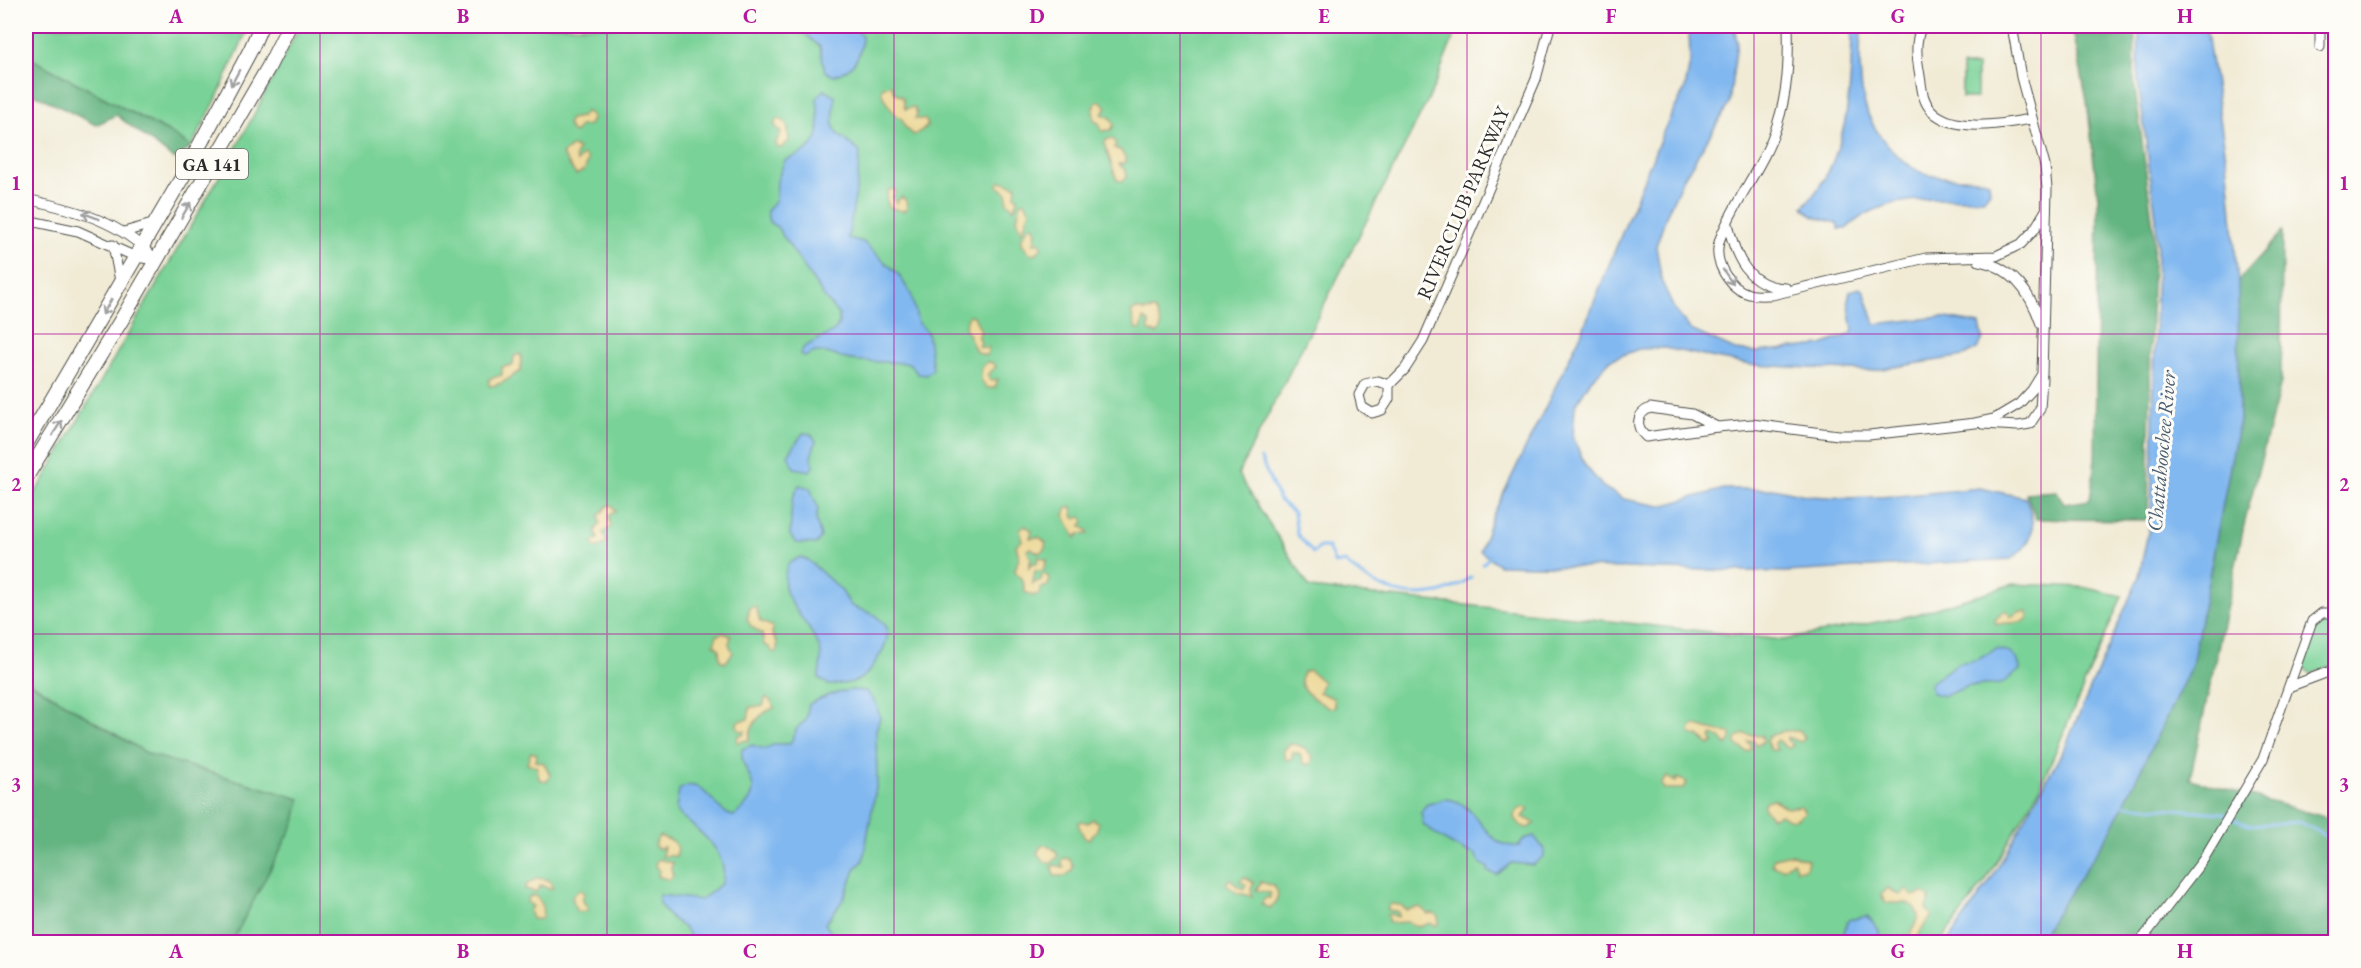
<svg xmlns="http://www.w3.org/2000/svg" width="2361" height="968" font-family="'EB Garamond',serif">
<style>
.green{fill:#79d297;stroke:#527e61;stroke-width:1.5}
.forest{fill:#62b480;stroke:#467056;stroke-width:1.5}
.sand{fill:#eeda9e;stroke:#8c8264;stroke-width:1.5}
.water{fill:#81b8f0;stroke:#56728e;stroke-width:1.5}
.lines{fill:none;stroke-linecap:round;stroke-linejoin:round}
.stream{stroke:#81b8f0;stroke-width:3}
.minor-casing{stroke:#494844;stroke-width:11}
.highway-casing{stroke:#494844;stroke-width:16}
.minor{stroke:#fff;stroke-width:9}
.highway{stroke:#fff;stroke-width:14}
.oneway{stroke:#a0a0a0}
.grid{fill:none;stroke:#b5179e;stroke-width:1.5;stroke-opacity:0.55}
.labels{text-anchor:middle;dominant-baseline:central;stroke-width:6;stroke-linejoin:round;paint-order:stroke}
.shield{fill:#fdfcf7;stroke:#6a6a68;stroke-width:1.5}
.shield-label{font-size:18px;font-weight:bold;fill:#2b2b2b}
.street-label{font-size:20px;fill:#2b2b2b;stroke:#fdfcf7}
.water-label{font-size:21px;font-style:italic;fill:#495c70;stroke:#fdfcf7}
.neatline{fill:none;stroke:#b5179e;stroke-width:2}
.grid-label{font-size:20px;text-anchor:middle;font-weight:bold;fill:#b5179e}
</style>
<rect width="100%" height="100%" fill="#fdfcf7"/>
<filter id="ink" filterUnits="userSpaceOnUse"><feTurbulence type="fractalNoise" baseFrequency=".0167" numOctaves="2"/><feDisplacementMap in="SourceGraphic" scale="12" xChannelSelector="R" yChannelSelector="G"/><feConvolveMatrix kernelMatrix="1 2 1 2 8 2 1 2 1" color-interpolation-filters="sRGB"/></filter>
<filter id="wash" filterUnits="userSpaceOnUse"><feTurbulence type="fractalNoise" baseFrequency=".008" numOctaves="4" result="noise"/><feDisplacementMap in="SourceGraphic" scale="24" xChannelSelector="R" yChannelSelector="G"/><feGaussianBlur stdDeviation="1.35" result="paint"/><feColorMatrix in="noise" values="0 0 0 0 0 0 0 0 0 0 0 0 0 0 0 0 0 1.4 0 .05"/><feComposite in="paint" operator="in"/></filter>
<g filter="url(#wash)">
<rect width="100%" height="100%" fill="#f1ebd5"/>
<!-- green -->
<g class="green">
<polygon points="26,26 249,26 215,102 191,147 170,133 26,56"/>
<polygon points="300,26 1458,26 1431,94 1238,474 1310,588 1783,640 1914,615 2013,584 2082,587 2122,596 2040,788 1986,880 1940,942 234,942 233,940 300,799 148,754 26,680 26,503 40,486 241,139"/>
<rect x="1962" y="66" width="15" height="32"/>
<polygon points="2326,618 2335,618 2335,664 2311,674 2303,667 2317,626"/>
</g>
<!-- forest -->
<g class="forest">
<polygon points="2072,26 2135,26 2134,80 2154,234 2151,315 2148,520 2036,519 2026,493 2057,491 2064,504 2090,500 2095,459 2098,199 2087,101"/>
<polygon points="26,56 170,133 191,147 174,159 116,115 96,125 30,92 26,86"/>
<polygon points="2282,232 2281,383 2245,521 2190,779 2335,820 2335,942 2037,942 2110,832 2192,665 2239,420 2238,281"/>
<polygon points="26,680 148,754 300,799 295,822 233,940 234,942 26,942"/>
</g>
<!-- sand -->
<g class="sand">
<path d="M891,84l3,8 9,6 2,11 9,-2 3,7 -2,5h9l3,3v5l-13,8 -9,-8 -3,-8c-7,-3 -23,-23 -20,-31z"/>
<polygon points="1097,102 1101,101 1107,107 1102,114 1111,118 1114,125 1111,130 1102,131 1099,123 1094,121 1093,107"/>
<polygon points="586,111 593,117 589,125 580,126 575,133 571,131 567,124 570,119 581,117"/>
<polygon points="779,118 787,124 789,141 781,148 777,147 776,142 781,133 774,124"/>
<polygon points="1107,139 1113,139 1116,143 1114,148 1120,150 1125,157 1125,163 1119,164 1126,171 1127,177 1122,181 1117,180 1104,143"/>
<polygon points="573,146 578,149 575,157 577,162 583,155 588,159 585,170 576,175 562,154"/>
<polygon points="1001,181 1016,186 1015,196 1018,198 1014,209 1007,202 1007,193 997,185"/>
<polygon points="889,189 896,190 893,197 896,203 901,197 906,200 907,209 902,211 889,207 886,198"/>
<polygon points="1021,202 1025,202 1030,211 1022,232 1017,219"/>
<polygon points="1033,225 1036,232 1034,243 1039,242 1042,246 1038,252 1032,254 1026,250 1021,240 1029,226"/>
<path d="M1136,309l8,2 11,-1c3,8 10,18 2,24l-8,-3v-9l-5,-3 -3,11 -5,-1 -5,-17z"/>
<polygon points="969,315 974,316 981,332 978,336 981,342 979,347 989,348 986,356 976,352 965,327"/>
<path d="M521,354v17c-11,5 -19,15 -32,15v-7l13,-4v-8l11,-2 1,-9z"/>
<polygon points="987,362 993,363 996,367 987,375 991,381 998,379 995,388 987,388 981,380 981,368"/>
<polygon points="612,505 616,511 609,516 611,527 603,533 607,542 597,549 592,543 598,539 595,531 600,524 599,516 607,506"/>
<polygon points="1072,507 1074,518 1082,517 1084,521 1081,526 1088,531 1088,534 1079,534 1076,538 1064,515 1067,508"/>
<polygon points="1025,525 1032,531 1030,538 1039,537 1046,543 1044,550 1039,553 1031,548 1027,550 1031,558 1028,569 1032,563 1036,564 1039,557 1047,560 1043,571 1035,571 1032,584 1041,580 1042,575 1045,574 1050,579 1048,586 1041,588 1039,594 1033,596 1025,592 1023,581 1015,571 1019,557 1016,545 1022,541 1020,529"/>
<polygon points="750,607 756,607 760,621 773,627 772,634 777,642 777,652 772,652 769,647 764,645 762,634 751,626 747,619"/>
<polygon points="2004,611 2007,611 2010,617 2019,612 2027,612 2028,618 2023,622 1996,624 1995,620"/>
<polygon points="723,633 731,636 729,644 733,653 725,663 720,660 719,649 714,644 717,635"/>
<path d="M1309,670l14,12 -4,10 14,6 2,9 -7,1c-11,-9 -34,-17 -25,-36z"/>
<path d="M766,697l5,4 3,7c-16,6 -23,17 -25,32l-12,2 1,-7h5l2,-4 -7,-1 -1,-8 11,-3 2,-12 13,-1z"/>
<path d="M1695,725c10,4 24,7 36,8v7l-5,5 -6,-7 -8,-3 -2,2 4,6 -4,2 -11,-9 -9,-2 1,-6z"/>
<polygon points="1784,731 1800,731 1805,738 1801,742 1787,737 1787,740 1793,745 1788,749 1777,740 1774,743 1777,750 1771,750 1766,741 1769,736"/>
<polygon points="1743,734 1762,736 1763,742 1757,745 1753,740 1748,741 1752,748 1747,752 1736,745 1736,739"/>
<path d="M1290,744c11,0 17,5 23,13l-2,7h-7l-5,-11h-6l-1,6 -6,1 -3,-9z"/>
<polygon points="531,752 537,754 535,761 544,763 550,775 547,782 539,779 537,767 527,764"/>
<polygon points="1667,777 1676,782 1677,778 1687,782 1683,789 1664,789 1661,784"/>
<path d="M1773,799l14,9 14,-2 4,6c-8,8 -15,11 -24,2l-9,3c-5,-5 -12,-9 -6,-16z"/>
<polygon points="1522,807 1529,809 1523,817 1535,823 1528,828 1521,826 1515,818 1516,812"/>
<polygon points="1093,819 1098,823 1097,830 1089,839 1084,837 1078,824 1081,821 1088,823"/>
<polygon points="659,836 672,841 678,848 676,856 662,856 664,847 659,849 654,846"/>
<polygon points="1047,845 1055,850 1058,856 1052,863 1043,861 1037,854 1041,846"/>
<polygon points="1792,854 1808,860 1806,868 1797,870 1793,861 1784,868 1775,867 1772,864 1774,858"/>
<polygon points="1064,858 1069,859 1073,865 1072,871 1065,876 1054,876 1052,867 1056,865 1064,868 1061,862"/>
<polygon points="658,859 673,863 671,868 673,876 669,880 658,876 659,870 655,864"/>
<polygon points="1244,877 1254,883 1251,889 1252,896 1237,893 1227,885 1227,881 1231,879 1237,886 1244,889 1246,885 1240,881"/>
<polygon points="537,878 549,880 553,888 549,889 541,885 536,892 525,889 526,885"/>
<polygon points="1261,882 1274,886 1278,893 1276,902 1270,908 1261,904 1265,898 1270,898 1270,893 1256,890"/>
<polygon points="1888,888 1900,895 1907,890 1912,896 1923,893 1930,897 1926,908 1932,916 1920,932 1918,942 1909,941 1918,916 1915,907 1907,903 1886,903 1881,895"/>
<polygon points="580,889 585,893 582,899 588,909 585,912 576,911 572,896"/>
<polygon points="530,896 536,896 542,904 543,917 541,919 532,919 529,910 533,906 527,902"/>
<polygon points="1390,904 1401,905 1406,910 1420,907 1428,914 1433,913 1438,916 1439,924 1435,926 1430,923 1419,927 1408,922 1389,923 1387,915 1390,914 1398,917 1399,915 1397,911 1387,910"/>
</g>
<!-- water -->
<g class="water">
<path d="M800,26h54l8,11c0,20 -9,33 -29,39l-8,-5 -5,-24 -20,-18z"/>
<path d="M1689,26h45l3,16 -8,62 -47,77 -16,35 -10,30 6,36 12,27 17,21 44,20 22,2 65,-7 29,-11 2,-4 -5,-30 2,-9 10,-3 4,3 11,33 66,-7 39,7 3,15 -6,10 -13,7 -94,15 -119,-6 -87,-17 -25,1 -27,10 -21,21 -16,26 -2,31 12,28 18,22 21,12 37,7 63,-17h54l32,7 37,2 52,-2 81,-8 46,10c10,26 10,44 -15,61l-225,13 -287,-7 -19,-14 13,-36 88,-181 82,-202 22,-44 5,-25z"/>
<path d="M1852,26h10c-3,21 -3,58 3,79 7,27 36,62 64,70 20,5 41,0 60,7l1,10 -6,7c-48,0 -100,-6 -138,30h-7l-2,-6 -25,-7 -9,-9c47,-48 48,-118 49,-181z"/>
<polygon points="2139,26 2206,26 2228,170 2238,281 2239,420 2192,665 2110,832 2037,942 1947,942 1990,881 2065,747 2139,576 2151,518 2157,246 2156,219 2138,80"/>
<path d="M824,90l11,6 -2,29 5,9 22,18 -3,34 -9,52 15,4 36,33 12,19 7,29 9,9 6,37 -7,6 -8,-1 -9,-11c-20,-1 -39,-1 -58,-3 -16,-2 -30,-15 -46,-3l-5,-3 4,-7 31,-16 4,-8v-8l-15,-18 -47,-70 -8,-5 -2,-11 9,-11 1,-19 8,-21c39,-13 35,-26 32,-62z"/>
<polygon points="803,433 811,434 816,441 811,457 814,465 810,471 794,468 788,455"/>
<polygon points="799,485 810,488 818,508 816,520 821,537 816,544 796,543 790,535 792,500"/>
<path d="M800,557l8,3 33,30 10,16 24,9 12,12c2,11 -1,19 -7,28 -16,25 -19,28 -51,30l-10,-7c0,-9 4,-19 1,-28 -9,-31 -49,-52 -31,-87z"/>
<path d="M1996,649c13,1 23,7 24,21l-19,14 -32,2 -25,10 -12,-3 -2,-10 28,-20 19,-3z"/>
<path d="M851,690l15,1 10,12 4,15 -4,12 1,52 -14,79 -7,7 -13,32 -18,24 13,18h-145c-3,-5 -6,-12 -11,-16 -10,-7 -24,-16 -23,-31l42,5 21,-17c8,-32 -22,-50 -43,-69l-3,-6 3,-18c25,-18 34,23 55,26 39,-31 5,-39 8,-67l10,-4 13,4 10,-5h15l7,-16 9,-8 3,-16 20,-9z"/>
<path d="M1444,799c36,0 37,50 75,47l5,-7 10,-3 10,13v7l-11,9 -22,-2 -14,12 -9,-3v-4l-9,-6 -4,-8c-15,-3 -40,-19 -52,-30l-2,-12 5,-7z"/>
<polygon points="1868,916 1879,930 1880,942 1841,942 1848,920"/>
</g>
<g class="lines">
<!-- stream -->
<g class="stream">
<path d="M1261,459l18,41 15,13 3,21 16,19 7,-6h8l7,17 10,-2c36,34 84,46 126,15"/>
<polyline points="1482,564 1489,558"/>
<polyline points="2122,802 2124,805 2223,813 2248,825 2300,822 2336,841"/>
</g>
</g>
</g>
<g filter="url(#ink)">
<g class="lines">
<!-- minor casing -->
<g class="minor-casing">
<g id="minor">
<path d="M1788,26c1,34 0,66 -11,99 -13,41 -42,74 -57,114 -8,21 8,49 29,55 7,2 16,1 23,1l154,-37 70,-2 25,-12 13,-14 12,-20"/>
<path d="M1922,26c-8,15 -5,33 -2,50 2,12 2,25 12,35 22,22 71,13 99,8"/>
<polyline points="2320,26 2320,47"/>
<path d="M26,199c50,11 95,22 130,61"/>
<polyline points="26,220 78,231 136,257 156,260"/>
<path d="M1728,224c7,33 20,63 58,64"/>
<polyline points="124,232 156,223"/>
<polyline points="113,245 120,281"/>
<path d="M1979,261c34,6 52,33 62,63"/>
<polyline points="1389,385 1378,381 1365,384 1359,395 1362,407 1372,413 1382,410 1389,399 1389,385 1405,369 1423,341 1536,79 1550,26"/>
<path d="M1650,408l42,6 25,13 -71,10c-11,-10 -10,-23 4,-29z"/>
<polyline points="1983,424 2018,426 2030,424 2040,409 2042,378"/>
<polyline points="1717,427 1752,424 1838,435 1869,435 1975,423 1994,419 2019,404 2032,390 2042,374 2047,189 2045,166 2021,77 2012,26"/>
<polyline points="2291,686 2336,669"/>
<polyline points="2140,942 2203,860 2263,759 2312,621 2322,613 2336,613"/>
</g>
</g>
<!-- highway casing -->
<g class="highway-casing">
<g id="highway">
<polyline points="26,444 183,176 251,49 261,26"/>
<polyline points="26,477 125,314 268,68 289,26"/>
</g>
</g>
<!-- minor -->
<use href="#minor" class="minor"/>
<!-- highway -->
<use href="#highway" class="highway"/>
</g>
<!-- one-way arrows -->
<defs><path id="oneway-shaft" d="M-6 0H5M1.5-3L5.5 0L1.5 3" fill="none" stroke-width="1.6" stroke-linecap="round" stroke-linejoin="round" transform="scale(1.5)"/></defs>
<g class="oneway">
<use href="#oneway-shaft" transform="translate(235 78) rotate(118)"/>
<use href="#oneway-shaft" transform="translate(186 210) rotate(-60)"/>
<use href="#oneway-shaft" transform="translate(91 216) rotate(-159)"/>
<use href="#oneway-shaft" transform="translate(1728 277) rotate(55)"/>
<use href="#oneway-shaft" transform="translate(107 307) rotate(120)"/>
<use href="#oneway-shaft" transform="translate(57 428) rotate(-58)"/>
</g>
</g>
<!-- grid -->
<path class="grid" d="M320,26v916M607,26v916M894,26v916M1180,26v916M1467,26v916M1754,26v916M2041,26v916M26,334h2310M26,634h2310"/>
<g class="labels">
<!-- shield labels -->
<rect class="shield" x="176" y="149" width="72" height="30" rx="4.5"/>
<g class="shield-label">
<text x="212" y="164">GA 141</text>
</g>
<!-- street labels -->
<g class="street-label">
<text transform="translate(1463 203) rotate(-67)">RIVERCLUB PARKWAY</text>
</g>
<!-- water labels -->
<g class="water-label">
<text transform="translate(2161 451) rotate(-85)">Chattahoochee River</text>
</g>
</g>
<!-- margin -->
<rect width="2361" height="968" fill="none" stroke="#fdfcf7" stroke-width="66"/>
<rect x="33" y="33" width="2295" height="902" class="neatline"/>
<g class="grid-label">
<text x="176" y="23">A</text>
<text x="463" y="23">B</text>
<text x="750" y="23">C</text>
<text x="1037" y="23">D</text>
<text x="1324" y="23">E</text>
<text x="1611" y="23">F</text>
<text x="1898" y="23">G</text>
<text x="2185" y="23">H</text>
<text x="16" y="190">1</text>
<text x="2344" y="190">1</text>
<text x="16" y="491">2</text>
<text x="2344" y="491">2</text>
<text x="16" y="791">3</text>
<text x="2344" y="791">3</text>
<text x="176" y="958">A</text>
<text x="463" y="958">B</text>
<text x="750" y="958">C</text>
<text x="1037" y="958">D</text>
<text x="1324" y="958">E</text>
<text x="1611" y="958">F</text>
<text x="1898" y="958">G</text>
<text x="2185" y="958">H</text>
</g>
</svg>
